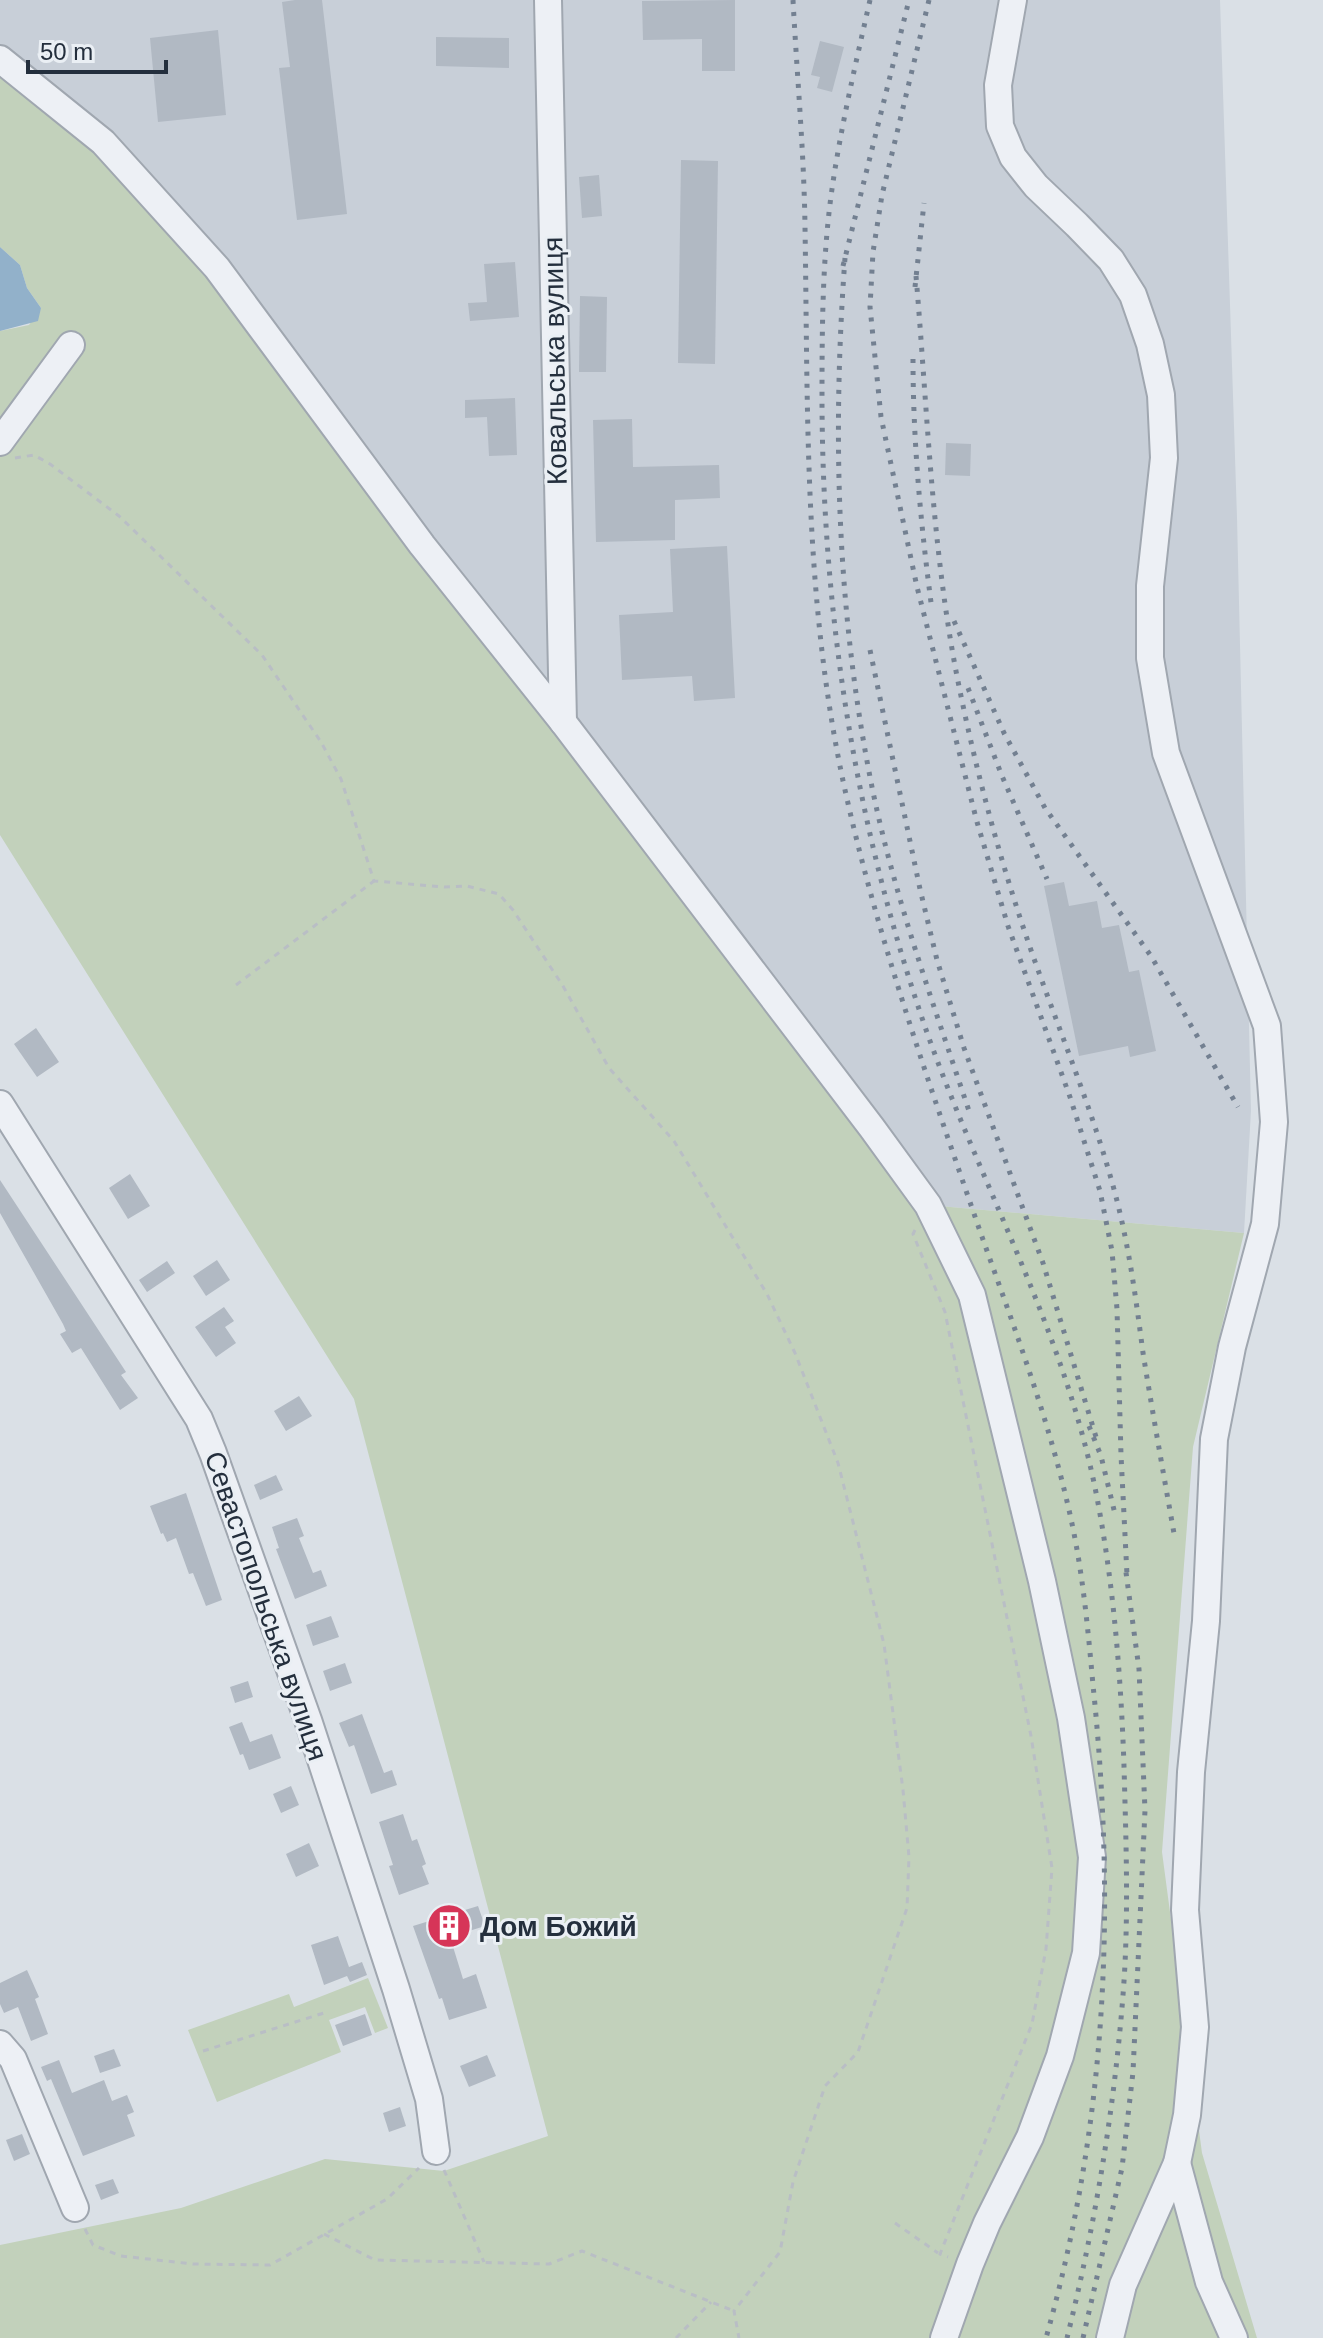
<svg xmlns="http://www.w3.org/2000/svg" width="1323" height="2338" font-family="Arial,sans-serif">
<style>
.built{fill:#c8cfd8}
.green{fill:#c2d1bb}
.water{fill:#92b1ca}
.building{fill:#b1b9c3}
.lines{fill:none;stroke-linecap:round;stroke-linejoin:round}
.minor-casing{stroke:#a0a7b0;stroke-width:30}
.path{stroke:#b9bec5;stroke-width:3;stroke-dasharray:6 6;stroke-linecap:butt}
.minor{stroke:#edf0f5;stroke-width:26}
.rail{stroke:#738091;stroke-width:5;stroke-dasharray:4 8;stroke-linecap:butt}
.labels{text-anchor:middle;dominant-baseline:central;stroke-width:6;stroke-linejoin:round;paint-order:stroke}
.street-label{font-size:28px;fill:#242f3d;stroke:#eaeff4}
.poi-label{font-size:28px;font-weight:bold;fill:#242f3d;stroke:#eaeff4;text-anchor:start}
</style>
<rect width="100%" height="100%" fill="#dae0e6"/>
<!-- built -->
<polygon class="built" points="0,0 1220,0 1237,517 1251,1111 1244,1233 928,1205 0,59"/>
<!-- green -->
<g class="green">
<polygon points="0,59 217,268 928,1205 1244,1233 1193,1447 1162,1852 1202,2153 1257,2338 0,2338 0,2245 181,2208 325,2159 444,2171 548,2136 354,1399 0,835 0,331 29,325 41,308 27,288 20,265 0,247"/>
<polygon points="368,1978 388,2028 375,2033 365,2007 329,2020 341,2052 217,2102 188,2030 289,1994 294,2007"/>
</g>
<!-- water -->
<polygon class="water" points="0,247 20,265 27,288 41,308 38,321 0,331"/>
<!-- building -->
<g class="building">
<polygon points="295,0 322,0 347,214 297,220 279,68 290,67 282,2"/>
<polygon points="735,0 735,71 702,71 702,39 643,40 642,1"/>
<polygon points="218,30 226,115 158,122 150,38"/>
<polygon points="436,37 509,38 509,68 436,66"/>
<polygon points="820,41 844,47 832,92 817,88 820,77 811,75"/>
<polygon points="681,160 718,161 715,364 678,363"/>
<polygon points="599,175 602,216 582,218 579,177"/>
<polygon points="515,262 519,317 470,321 468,303 487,302 484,264"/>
<polygon points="580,296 607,297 606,372 579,372"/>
<polygon points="515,398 517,455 489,456 487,417 465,418 465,400"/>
<polygon points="632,419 633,467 719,465 720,498 675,500 675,540 596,542 593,420"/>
<polygon points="946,443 971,444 970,476 945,475"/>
<polygon points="727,546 735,698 694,701 692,676 622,680 619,615 673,612 670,549"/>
<polygon points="1064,882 1069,906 1097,901 1102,928 1119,925 1129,972 1139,970 1156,1051 1130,1057 1128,1046 1079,1056 1044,886"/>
<polygon points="36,1028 59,1062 37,1077 14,1044"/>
<polygon points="130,1174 150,1206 128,1219 109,1188"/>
<polygon points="0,1180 126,1372 121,1375 138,1398 120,1410 81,1348 72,1353 60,1334 66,1331 63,1324 0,1213"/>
<polygon points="217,1260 230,1280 206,1296 193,1276"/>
<polygon points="167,1261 175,1273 147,1292 139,1280"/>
<polygon points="224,1307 234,1321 225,1327 236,1343 216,1357 195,1327"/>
<polygon points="299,1396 312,1416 286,1431 274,1411"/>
<polygon points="276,1475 283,1490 260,1500 254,1485"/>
<polygon points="186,1493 222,1600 206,1606 193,1573 189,1574 176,1538 167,1542 163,1533 161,1534 150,1506"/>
<polygon points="297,1518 304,1536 299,1538 313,1573 321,1570 327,1586 295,1599 276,1549 279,1548 272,1527"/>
<polygon points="331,1616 339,1637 313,1646 306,1625"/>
<polygon points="345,1663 352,1683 330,1691 323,1671"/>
<polygon points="248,1681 253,1697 235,1703 230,1687"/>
<polygon points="362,1714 384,1773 392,1770 397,1785 371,1794 354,1745 349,1747 339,1723"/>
<polygon points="242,1722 250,1742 272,1734 281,1758 249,1770 243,1754 240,1755 229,1727"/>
<polygon points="291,1786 299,1805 281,1813 273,1794"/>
<polygon points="403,1814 412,1841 417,1839 426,1864 422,1866 429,1884 399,1895 389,1866 393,1865 379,1822"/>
<polygon points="309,1843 319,1866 296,1877 286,1854"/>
<polygon points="478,1906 485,1926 450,1937 463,1979 476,1974 487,2008 449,2020 442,1998 439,1999 413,1926"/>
<polygon points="338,1936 349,1967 362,1962 367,1975 350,1982 347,1976 324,1985 311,1945"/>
<polygon points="27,1970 39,1997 35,1999 48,2034 31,2041 18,2007 4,2013 0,2004 0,1983"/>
<polygon points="365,2014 372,2035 343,2046 335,2025"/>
<polygon points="114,2049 121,2066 100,2073 94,2056"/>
<polygon points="487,2055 496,2076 469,2087 460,2066"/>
<polygon points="59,2060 72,2093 104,2080 112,2101 127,2095 134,2112 127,2115 135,2136 83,2156 51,2079 47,2081 41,2067"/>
<polygon points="400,2107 406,2126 389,2132 383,2113"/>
<polygon points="22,2134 30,2154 14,2161 6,2140"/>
<polygon points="113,2179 119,2193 101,2200 95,2185"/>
</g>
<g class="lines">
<!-- minor casing -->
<g class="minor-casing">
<g id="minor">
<polyline points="548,0 563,722"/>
<polyline points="1013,0 998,85 1000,126 1013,157 1036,186 1077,225 1111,260 1133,295 1150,344 1161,395 1164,458 1150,586 1150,658 1166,753 1267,1026 1274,1122 1265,1224 1232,1347 1214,1439 1206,1621 1191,1772 1185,1910 1195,2027 1187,2115 1177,2163 1123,2285 1110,2338"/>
<polyline points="0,59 103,142 217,268 422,545 563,722 872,1128 928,1205 972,1295 1042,1581 1071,1718 1092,1857 1086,1953 1060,2056 1030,2137 987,2223 970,2264 944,2338"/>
<polyline points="0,442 71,345"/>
<polyline points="0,1104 199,1419 213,1453 308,1720 396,1989 429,2099 436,2151"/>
<polyline points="0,2044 13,2059 75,2208"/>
<polyline points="1177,2163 1209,2282 1234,2338"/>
</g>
</g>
<!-- path -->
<g class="path">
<polyline points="15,458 34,455 50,464 119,516 262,655 321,742 341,779 374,881 445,887 467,886 499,894 513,910 563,986 609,1068 674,1141 767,1294 795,1353 838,1463 884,1644 903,1790 909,1857 907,1908 858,2052 825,2086 793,2182 780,2252 734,2311 739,2338"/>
<polyline points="236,985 374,881"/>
<polyline points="915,1230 913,1234 945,1312 1031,1736 1052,1868 1046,1949 1032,2024 940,2254 948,2257"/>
<polyline points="203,2051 324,2013"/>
<polyline points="444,2170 484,2262"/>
<polyline points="895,2223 938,2253"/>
<polyline points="85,2229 93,2245 121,2256 193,2264 270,2265 387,2199 419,2168"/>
<polyline points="324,2234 375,2260 549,2264 582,2251 734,2311"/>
<polyline points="676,2338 711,2302"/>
</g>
<!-- minor -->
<use href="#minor" class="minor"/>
<!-- rail -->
<g class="rail">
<path d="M793,0c4,76 11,152 12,227 3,185 -1,366 37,549 33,156 87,307 139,458 33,93 69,188 90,285 12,55 17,111 22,166 23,223 14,436 -47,653"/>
<path d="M870,0c-14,62 -29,126 -38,189 -10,70 -10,144 -10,215 1,219 35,431 108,637 56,155 138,299 168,462 16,86 23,176 26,263 2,76 5,153 -1,229 -9,116 -28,230 -56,343"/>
<polyline points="929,0 882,195 873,252 870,307 881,417 917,587 977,822 1008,926 1070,1097 1100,1191 1112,1251 1117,1309 1121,1455 1127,1575"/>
<path d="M845,258c-13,177 -8,355 27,529 23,113 63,221 99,330"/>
<polyline points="843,266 909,0"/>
<path d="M916,276c12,140 16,283 45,420 18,87 42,174 71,257 28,80 61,158 83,240 14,53 21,106 28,160 10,62 21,124 32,186"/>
<polyline points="915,287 924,203"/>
<path d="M913,359c0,84 8,168 19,251"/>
<polyline points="954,621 1004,733 1045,808 1151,956 1238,1107"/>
<polyline points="870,650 920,889 937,960 964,1048 1043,1263 1096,1437"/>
<polyline points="968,688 1002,776 1047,879"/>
<polyline points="1089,1426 1101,1456 1115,1514"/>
<polyline points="1083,2338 1122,2168 1133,2072 1145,1810 1139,1669 1125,1565"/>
</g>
</g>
<!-- icons -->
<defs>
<g id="building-disc" transform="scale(2.3)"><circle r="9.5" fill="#d63558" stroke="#eaeff4"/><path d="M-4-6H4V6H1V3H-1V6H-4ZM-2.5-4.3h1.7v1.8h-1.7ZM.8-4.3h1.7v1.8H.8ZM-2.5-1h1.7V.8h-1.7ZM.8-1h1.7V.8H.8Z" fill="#fff"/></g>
</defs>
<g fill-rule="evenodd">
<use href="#building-disc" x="449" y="1926"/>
</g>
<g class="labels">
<!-- street labels -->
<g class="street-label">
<text transform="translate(555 361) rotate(-91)">Ковальська вулиця</text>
<text transform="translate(266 1606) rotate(71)">Севастопольська вулиця</text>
</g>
<!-- poi labels -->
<g class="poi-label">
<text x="480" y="1926">Дом Божий</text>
</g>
</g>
<!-- scale -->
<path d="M28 60v12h138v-12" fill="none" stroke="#242f3d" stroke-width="4"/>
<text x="40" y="60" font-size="24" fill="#242f3d" stroke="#eaeff4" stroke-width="6" paint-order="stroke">50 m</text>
</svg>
